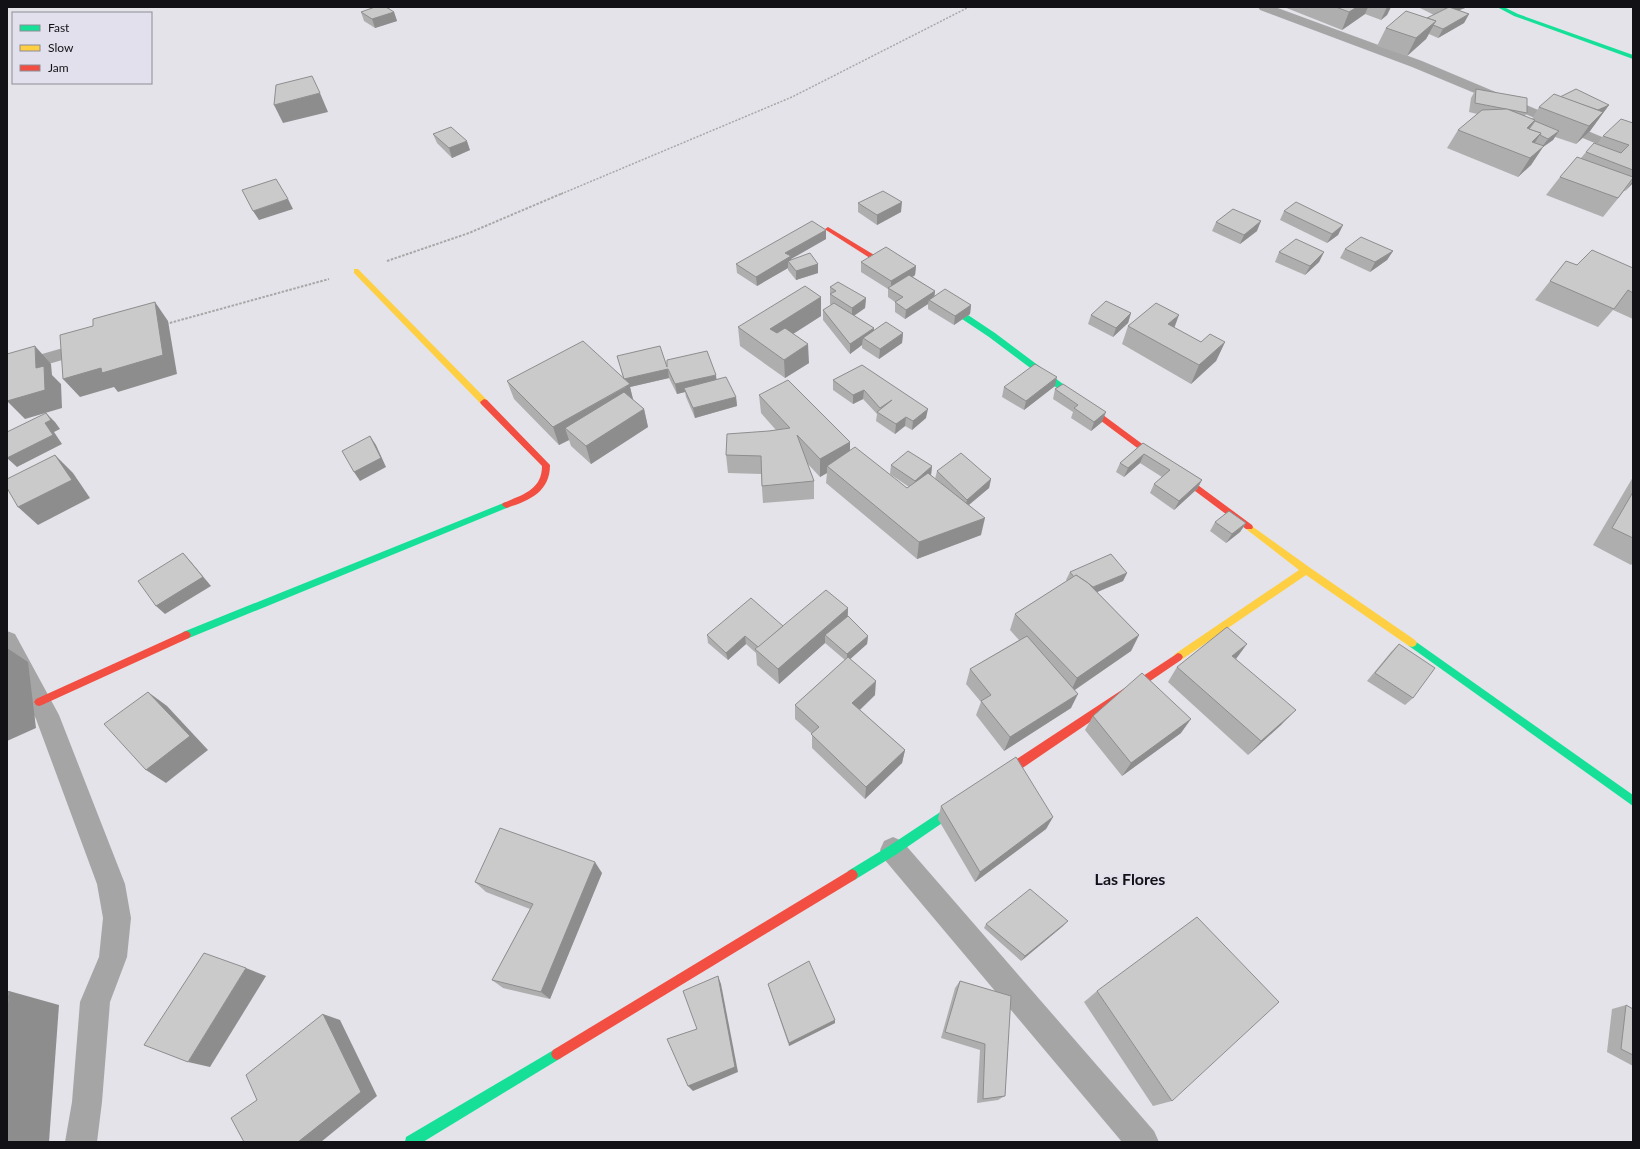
<svg xmlns="http://www.w3.org/2000/svg" width="1640" height="1149" font-family="Lato,sans-serif">
<style>
.lines{fill:none;stroke-linecap:round;stroke-linejoin:round}
.path-far1{stroke:#a8a8a9;stroke-width:1.5;stroke-dasharray:2 1.5;stroke-linecap:butt}
.path{stroke:#a8a8a9;stroke-width:2;stroke-dasharray:2.5 1.5;stroke-linecap:butt}
.street{fill:#a6a5a6;fill-rule:evenodd}
.fast{fill:#16e098;fill-rule:evenodd}
.slow{fill:#ffcf43;fill-rule:evenodd}
.jam{fill:#f24e42;fill-rule:evenodd}
.wall{fill:#afaeaf}
.shaded-wall{fill:#8e8d8e}
.building{fill:#cbcacb;stroke:#8e8d8e}
.labels{text-anchor:middle;dominant-baseline:central;stroke-width:4;stroke-linejoin:round;paint-order:stroke}
.near-quarter-label{font-size:16px;font-weight:bold;fill:#121115;stroke:#e1e0ec}
</style>
<rect width="100%" height="100%" fill="#e3e3e9"/>
<g class="lines">
<!-- path-far1 -->
<polyline class="path-far1" points="561,194 792,97 969,7"/>
<!-- path -->
<g class="path">
<polyline points="387,261 469,233 563,193"/>
<polyline points="166,324 329,279"/>
</g>
<!-- street -->
<g class="street">
<polygon points="1258,7 1275,7 1422,61 1633,150 1633,159 1412,67 1260,10"/>
<polygon points="91,340 97,342 100,346 97,350 7,376 7,364"/>
<polygon points="7,631 15,634 59,715 125,884 131,918 127,957 110,1002 102,1102 97,1142 65,1142 72,1102 80,1002 99,957 103,918 97,884 36,719 7,664"/>
<polygon points="893,837 902,841 1154,1131 1159,1142 1122,1142 884,859 880,850 884,841"/>
</g>
<!-- fast -->
<g class="fast">
<polygon points="1497,7 1504,7 1518,14 1633,55 1633,59 1514,16"/>
<polygon points="938,299 944,299 995,333 1083,399 1084,401 1083,403 1077,403 989,337 938,303"/>
<polygon points="506,502 510,505 509,507 189,638 186,639 183,638 181,635 183,632"/>
<polygon points="1412,639 1633,795 1633,806 1409,646 1407,643 1409,640"/>
<polygon points="963,797 967,798 968,802 967,806 897,854 856,879 852,881 848,879 846,875 848,871 889,846"/>
<polygon points="557,1048 561,1050 563,1054 561,1058 423,1142 405,1142 406,1137"/>
</g>
<!-- slow -->
<g class="slow">
<polygon points="354,269 358,269 487,400 488,402 487,404 481,404 354,273"/>
<polygon points="1249,524 1309,567 1415,640 1417,643 1415,646 1412,647 1409,646 1306,575 1181,660 1178,661 1175,660 1173,657 1175,654 1299,570 1246,529 1245,527"/>
</g>
<!-- jam -->
<g class="jam">
<polygon points="828,227 899,270 900,272 897,274 895,274 826,230 825,229"/>
<polygon points="1080,398 1252,525 1253,527 1252,529 1246,529 1077,403 1076,401"/>
<path d="M484,399l3,1 63,65c0,27 -21,36 -44,43l-4,-3 1,-2c19,-8 39,-13 39,-37l-61,-62 -1,-2z"/>
<polygon points="186,631 189,632 191,635 189,638 42,705 39,706 36,705 34,702 36,699"/>
<polygon points="1178,653 1181,654 1183,657 1181,660 999,784 995,785 991,784 990,780 991,776"/>
<polygon points="852,869 856,871 858,875 856,879 561,1058 557,1060 553,1058 551,1054 553,1050"/>
</g>
</g>
<!-- wall -->
<g class="wall">
<polygon points="1284,7 1391,7 1387,15 1381,20 1365,14 1342,30"/>
<polygon points="1418,7 1468,7 1459,10 1469,14 1464,23 1438,38 1429,34 1426,39 1407,56 1377,46 1386,28 1427,18 1434,15"/>
<polygon points="361,12 394,12 397,21 375,28 364,21"/>
<polygon points="1476,89 1527,113 1525,116 1532,119 1539,107 1560,97 1609,105 1590,131 1576,144 1555,137 1553,140 1543,147 1531,165 1518,177 1447,148 1458,130 1477,114 1469,112 1471,98"/>
<polygon points="1633,123 1633,183 1625,191 1624,191 1603,217 1546,195 1560,177 1581,158 1586,152 1597,144 1603,136"/>
<polygon points="433,134 470,150 452,158 437,143"/>
<polygon points="858,203 901,212 877,225 858,212"/>
<polygon points="1284,211 1343,225 1338,235 1327,243 1280,220"/>
<polygon points="1216,222 1257,231 1240,244 1212,231"/>
<polygon points="826,230 826,239 791,259 791,260 818,264 818,273 796,280 788,270 788,268 757,286 737,273 736,264"/>
<polygon points="1345,249 1393,251 1387,260 1370,272 1340,258"/>
<polygon points="1279,252 1324,252 1319,262 1305,275 1275,262"/>
<polygon points="1566,261 1577,265 1633,268 1633,319 1613,310 1598,327 1535,300"/>
<polygon points="861,262 916,266 915,275 913,277 935,291 934,296 971,305 970,314 954,325 928,309 928,304 905,319 895,312 895,302 888,297 888,289 861,272"/>
<polygon points="830,287 866,298 865,308 854,316 874,328 874,331 903,333 902,343 879,359 862,348 862,345 850,354 823,320 823,310 831,305 830,304"/>
<polygon points="821,297 821,316 793,334 809,363 785,378 740,346 738,327"/>
<polygon points="1131,313 1128,323 1113,337 1088,324 1091,315"/>
<polygon points="1128,326 1174,328 1201,342 1225,342 1216,361 1191,384 1122,344"/>
<polygon points="617,356 717,379 736,397 737,406 695,418 686,397 685,392 677,394 669,378 630,387 633,400 644,409 648,427 591,464 571,446 569,440 559,445 514,399 507,381 624,379"/>
<polygon points="862,365 926,418 912,430 905,426 895,434 876,421 877,414 863,399 853,404 833,390 833,380"/>
<polygon points="1055,386 1024,410 1002,397 1004,387"/>
<polygon points="1055,389 1102,422 1091,431 1071,418 1073,412 1053,399"/>
<polygon points="759,395 850,442 850,450 907,488 909,487 890,474 891,465 932,466 931,475 935,479 937,471 991,479 989,488 969,505 981,535 917,559 826,483 827,473 820,477 807,463 814,481 814,499 763,503 761,474 728,473 726,455 769,431 776,430 761,413"/>
<polygon points="1143,443 1202,480 1197,489 1174,510 1150,493 1154,484 1162,477 1140,463 1124,477 1116,472 1120,463"/>
<polygon points="1633,477 1633,563 1631,565 1593,545"/>
<polygon points="1215,522 1246,523 1240,532 1226,543 1210,531"/>
<polygon points="1070,572 1127,573 1123,581 1097,592 1139,635 1131,651 1075,690 1071,708 1004,751 976,715 981,702 966,684 970,669 1019,640 1010,630 1015,614 1067,581 1066,580"/>
<polygon points="848,608 848,616 868,636 867,644 850,659 875,695 860,710 905,750 902,763 865,799 812,748 812,734 795,719 795,705 845,660 825,643 779,684 757,665 756,653 746,644 728,660 708,643 707,635 783,626"/>
<polygon points="1399,644 1413,698 1405,705 1367,681 1391,652"/>
<polygon points="1236,659 1282,724 1248,755 1168,682 1177,667"/>
<polygon points="1093,716 1181,733 1122,776 1085,730"/>
<polygon points="941,806 1053,817 1046,829 975,882 938,819"/>
<polygon points="602,873 550,999 503,988 492,980 530,909 486,892 475,882"/>
<polygon points="986,924 1063,926 1021,961 984,928"/>
<polygon points="960,981 1011,996 1005,1096 998,1100 977,1103 980,1050 941,1038 955,988"/>
<polygon points="768,984 835,1023 789,1046"/>
<polygon points="1097,991 1172,1101 1153,1106 1084,1002"/>
<polygon points="1626,1005 1633,1009 1633,1066 1607,1052 1612,1009"/>
</g>
<!-- shaded-wall -->
<g class="shaded-wall">
<polygon points="1357,7 1368,7 1365,14 1342,30 1349,12"/>
<polygon points="1387,7 1391,7 1387,15 1381,20"/>
<polygon points="1446,7 1468,7 1440,17"/>
<polygon points="394,12 397,21 375,28 372,19"/>
<polygon points="1469,14 1464,23 1438,38 1443,29"/>
<polygon points="1436,21 1426,39 1407,56 1416,38"/>
<polygon points="320,93 328,112 283,123 274,105"/>
<polygon points="1609,105 1590,131 1576,144 1589,126 1587,115"/>
<polygon points="1535,120 1523,138 1527,128"/>
<polygon points="1559,131 1553,140 1543,147 1531,165 1518,177 1530,158 1541,148 1548,139"/>
<polygon points="1541,133 1529,152 1532,142"/>
<polygon points="467,141 470,150 452,158 449,148"/>
<polygon points="1633,181 1633,183 1625,191"/>
<polygon points="288,199 293,209 259,220 253,211"/>
<polygon points="902,202 901,212 877,225 877,215"/>
<polygon points="1261,221 1257,231 1240,244 1244,235"/>
<polygon points="1343,225 1338,235 1327,243 1332,234"/>
<polygon points="826,230 826,239 791,259 791,265 788,261 788,268 757,286 756,277 785,253"/>
<polygon points="1393,251 1387,260 1370,272 1375,262"/>
<polygon points="1324,252 1319,262 1305,275 1310,266"/>
<polygon points="818,264 818,273 796,280 796,271"/>
<polygon points="916,266 915,275 892,290 891,289 891,281"/>
<polygon points="935,291 934,301 929,300 928,304 905,319 906,310"/>
<polygon points="821,297 821,316 771,348 770,329"/>
<polygon points="866,298 865,308 852,317 852,308"/>
<polygon points="155,302 168,321 177,374 118,392 114,387 80,397 63,379"/>
<polygon points="971,305 970,314 954,325 955,316"/>
<polygon points="1131,313 1128,323 1113,337 1116,328"/>
<polygon points="1179,315 1172,334 1168,324"/>
<polygon points="874,328 873,338 863,338 862,345 850,354 850,344"/>
<polygon points="903,333 902,343 879,359 880,349"/>
<polygon points="1225,342 1216,361 1191,384 1199,365"/>
<polygon points="808,344 809,363 785,378 784,360"/>
<polygon points="35,346 51,364 52,375 61,384 62,408 25,419 7,401 36,368"/>
<polygon points="668,369 669,378 630,387 634,403 565,428 569,440 559,445 553,427 626,387 624,379"/>
<polygon points="716,375 717,384 684,388 685,392 677,394 675,384"/>
<polygon points="1057,377 1055,386 1024,410 1026,401"/>
<polygon points="864,390 863,399 853,404 853,395"/>
<polygon points="736,397 737,406 695,418 693,408"/>
<polygon points="644,409 648,427 591,464 586,446"/>
<polygon points="928,409 926,418 912,430 913,421"/>
<polygon points="1106,412 1102,422 1091,431 1094,422"/>
<polygon points="46,413 55,422 60,429 54,432 62,444 17,467 7,458 45,423"/>
<polygon points="906,417 905,426 895,434 896,424"/>
<polygon points="370,436 376,445 386,467 360,481 354,472"/>
<polygon points="850,442 850,460 827,466 827,473 820,477 820,459"/>
<polygon points="1144,454 1140,463 1124,477 1128,468"/>
<polygon points="55,455 73,473 90,498 38,525 18,507"/>
<polygon points="932,466 931,475 914,490 915,481"/>
<polygon points="991,479 989,488 965,508 967,500"/>
<polygon points="1202,480 1197,489 1174,510 1179,501"/>
<polygon points="985,518 981,535 917,559 919,542"/>
<polygon points="1246,523 1240,532 1226,543 1232,534"/>
<polygon points="183,553 191,562 211,586 165,614 156,606"/>
<polygon points="1127,573 1123,581 1081,599 1085,591"/>
<polygon points="848,608 847,624 825,635 825,643 779,684 778,669"/>
<polygon points="1139,635 1131,651 1070,693 1077,678"/>
<polygon points="745,636 746,644 728,660 726,653"/>
<polygon points="868,636 867,644 847,662 847,654"/>
<polygon points="1247,644 1236,659 1232,656"/>
<polygon points="7,648 28,662 36,728 7,741"/>
<polygon points="876,681 875,695 851,718 852,703"/>
<polygon points="148,692 167,706 208,750 166,783 146,770"/>
<polygon points="1078,694 1071,708 1004,751 1010,737"/>
<polygon points="1296,710 1282,724 1248,755 1261,741"/>
<polygon points="1191,719 1181,733 1122,776 1131,763"/>
<polygon points="905,750 902,763 865,799 866,787"/>
<polygon points="1053,817 1046,829 975,882 980,872"/>
<polygon points="595,862 602,873 550,999 541,992"/>
<polygon points="1068,921 1063,926 1021,961 1025,956"/>
<polygon points="246,968 266,976 210,1067 188,1062"/>
<polygon points="718,976 721,984 738,1072 693,1091 688,1086"/>
<polygon points="9,991 59,1005 49,1142 7,1142 7,1015"/>
<polygon points="323,1014 340,1020 377,1096 321,1142 298,1142"/>
<polygon points="835,1020 835,1023 789,1046 789,1043"/>
</g>
<!-- building -->
<g class="building">
<polygon points="375,7 386,7 394,12 372,19 361,12"/>
<polygon points="1336,7 1357,7 1349,12"/>
<polygon points="1449,7 1469,14 1443,29 1433,25 1436,21 1427,18"/>
<polygon points="1406,11 1436,21 1416,38 1386,28"/>
<polygon points="312,76 320,93 274,105 276,85"/>
<polygon points="1476,89 1527,98 1527,113 1475,103"/>
<polygon points="1576,89 1609,105 1598,110 1560,97"/>
<polygon points="1554,94 1603,112 1589,126 1539,107"/>
<polygon points="1507,109 1535,120 1527,128 1541,133 1532,142 1544,146 1530,158 1458,130 1482,110"/>
<polygon points="1621,119 1633,123 1633,170 1586,152 1594,143 1621,153 1629,145 1603,136"/>
<polygon points="1535,121 1559,131 1548,139 1540,135 1541,133 1529,129"/>
<polygon points="451,127 467,141 449,148 433,134"/>
<polygon points="1577,157 1633,177 1633,178 1618,198 1560,177"/>
<polygon points="276,179 288,199 253,211 242,190"/>
<polygon points="883,191 902,202 877,215 858,203"/>
<polygon points="1296,202 1343,225 1332,234 1284,211"/>
<polygon points="1233,209 1261,221 1244,235 1216,222"/>
<polygon points="812,221 826,230 785,253 791,256 756,277 736,264"/>
<polygon points="1361,237 1393,251 1375,262 1345,249"/>
<polygon points="1296,239 1324,252 1310,266 1279,252"/>
<polygon points="886,247 916,266 891,281 861,262"/>
<polygon points="1592,250 1633,268 1633,293 1628,290 1614,309 1550,281 1566,261 1577,265"/>
<polygon points="810,253 818,264 796,271 788,261"/>
<polygon points="909,275 935,291 906,310 895,302 903,297 888,288"/>
<polygon points="838,282 866,298 852,308 830,294 836,291 830,287"/>
<polygon points="805,286 821,297 770,329 777,333 785,328 808,344 784,360 738,327"/>
<polygon points="945,289 971,305 955,316 929,300"/>
<polygon points="1106,301 1131,313 1116,328 1091,315"/>
<polygon points="155,302 163,355 102,373 101,368 63,379 60,335 93,326 93,319"/>
<polygon points="834,303 874,328 850,344 823,310"/>
<polygon points="1156,303 1179,315 1168,324 1201,342 1210,334 1225,342 1199,365 1128,326"/>
<polygon points="886,322 903,333 880,349 863,338"/>
<polygon points="583,341 630,384 553,427 507,381"/>
<polygon points="35,346 36,368 44,366 45,390 7,401 7,354"/>
<polygon points="660,346 667,367 667,360 707,351 716,375 675,384 668,369 624,379 617,356"/>
<polygon points="1035,364 1057,377 1026,401 1004,387"/>
<polygon points="862,365 928,409 913,421 906,417 896,424 877,412 892,400 880,408 864,390 853,395 833,380"/>
<polygon points="726,377 736,397 693,408 684,388"/>
<polygon points="788,380 850,442 820,459 797,435 814,481 762,486 761,456 726,455 727,434 769,431 790,428 759,395"/>
<polygon points="1063,384 1106,412 1094,422 1074,408 1078,405 1055,389"/>
<polygon points="624,392 644,409 586,446 565,428"/>
<polygon points="46,413 51,420 45,423 53,435 7,458 7,432"/>
<polygon points="370,436 381,458 354,472 342,451"/>
<polygon points="1143,443 1202,480 1179,501 1154,484 1170,470 1144,454 1128,468 1120,463"/>
<polygon points="855,447 907,488 928,473 985,518 919,542 827,466"/>
<polygon points="908,451 932,466 915,481 891,465"/>
<polygon points="961,453 991,479 967,500 937,471"/>
<polygon points="55,455 72,480 18,507 7,488 7,479"/>
<polygon points="1633,492 1633,538 1612,528"/>
<polygon points="1229,511 1246,523 1232,534 1215,522"/>
<polygon points="183,553 203,577 156,606 138,581"/>
<polygon points="1111,554 1127,573 1093,587 1088,583 1076,575 1074,577 1070,572"/>
<polygon points="1076,575 1088,583 1139,635 1077,678 1015,614"/>
<polygon points="826,590 848,608 778,669 755,649"/>
<polygon points="751,598 783,626 758,647 745,636 726,653 707,635"/>
<polygon points="848,616 868,636 847,654 825,635"/>
<polygon points="1227,627 1247,644 1232,656 1296,710 1261,741 1177,667"/>
<polygon points="1027,636 1078,694 1010,737 981,701 991,695 970,669"/>
<polygon points="1399,644 1435,668 1413,698 1375,673"/>
<polygon points="848,657 876,681 852,703 905,750 866,787 811,734 819,727 795,705"/>
<polygon points="1142,673 1191,719 1131,763 1093,716"/>
<polygon points="148,692 190,736 146,770 104,724"/>
<polygon points="1016,757 1053,817 980,872 941,806"/>
<polygon points="500,828 595,862 541,992 492,980 533,904 475,882"/>
<polygon points="1030,889 1068,921 1025,956 986,924"/>
<polygon points="1197,917 1279,1002 1172,1101 1097,991"/>
<polygon points="204,953 246,968 188,1062 144,1045"/>
<polygon points="809,961 835,1020 789,1043 768,984"/>
<polygon points="718,976 735,1067 688,1086 667,1039 697,1029 683,991"/>
<polygon points="960,981 1011,996 1005,1096 983,1099 985,1044 945,1032"/>
<polygon points="9,991 7,1015 7,994"/>
<polygon points="1626,1005 1633,1009 1633,1055 1621,1049"/>
<polygon points="323,1014 361,1092 298,1142 244,1142 231,1118 257,1100 246,1075"/>
</g>
<g class="labels">
<!-- near-quarter labels -->
<g class="near-quarter-label">
<text x="1130" y="878">Las Flores</text>
</g>
</g>
<!-- border -->
<rect width="1640" height="1149" fill="none" stroke="#121115" stroke-width="16"/>
<!-- legend -->
<rect x="12" y="12" width="140" height="72" fill="#e1e0ec" stroke="#8e8d96"/>
<rect x="20" y="25" width="20" height="6" fill="#16e098" stroke="#8e8d96"/>
<text x="48" y="32" font-size="12" fill="#121115">Fast</text>
<rect x="20" y="45" width="20" height="6" fill="#ffcf43" stroke="#8e8d96"/>
<text x="48" y="52" font-size="12" fill="#121115">Slow</text>
<rect x="20" y="65" width="20" height="6" fill="#f24e42" stroke="#8e8d96"/>
<text x="48" y="72" font-size="12" fill="#121115">Jam</text>
</svg>
